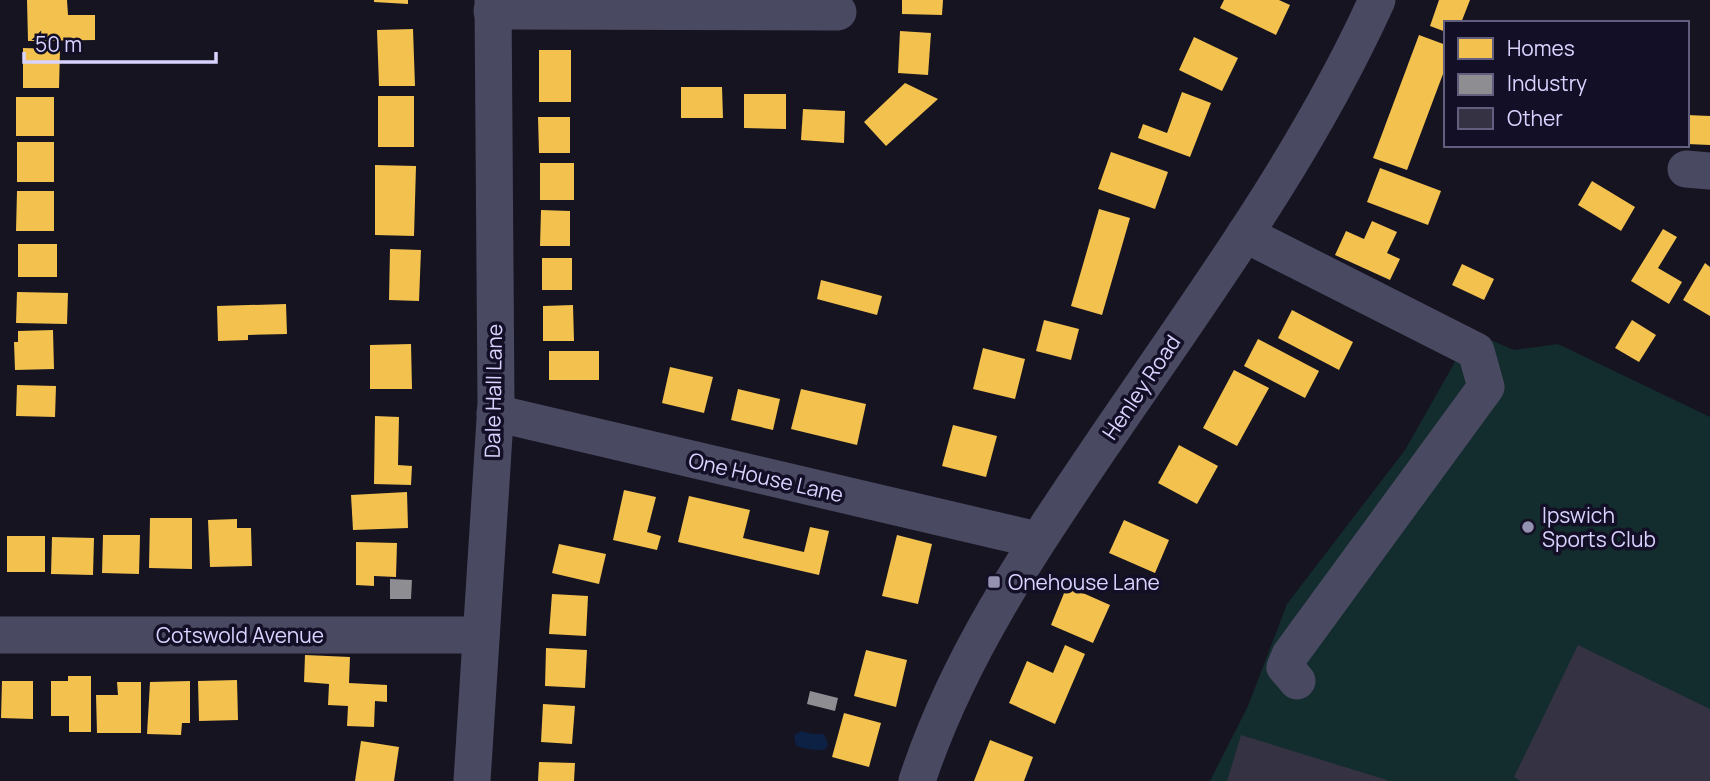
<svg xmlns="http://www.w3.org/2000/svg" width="1710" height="781" font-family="Manrope,sans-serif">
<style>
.green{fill:#132c2d}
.water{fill:#0d2144}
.homes{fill:#f2c14e}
.industry{fill:#8d8d92}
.building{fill:#343243}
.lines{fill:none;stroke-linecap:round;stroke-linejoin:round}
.minor{stroke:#4a4962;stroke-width:37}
.poi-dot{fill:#9591b1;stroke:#130f26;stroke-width:2.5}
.labels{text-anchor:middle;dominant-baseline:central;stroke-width:7;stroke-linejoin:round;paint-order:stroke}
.street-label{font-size:21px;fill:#d9d4ff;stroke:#130f26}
.poi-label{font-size:21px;fill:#d9d4ff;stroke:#130f26;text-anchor:start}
</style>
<rect width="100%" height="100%" fill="#161421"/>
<!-- green -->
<polygon class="green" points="1472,332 1514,350 1558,344 1710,417 1710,781 1210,781 1248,706 1287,604 1405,450"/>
<!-- water -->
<path class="water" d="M802,731l10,3h11c17,24 -16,15 -27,12l-2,-11z"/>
<!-- homes -->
<g class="homes">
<polygon points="27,0 67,0 68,15 95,15 95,40 28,41"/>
<polygon points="374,0 408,0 408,4 374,2"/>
<polygon points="902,0 943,0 942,15 902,14"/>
<polygon points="1224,0 1279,0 1290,5 1276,35 1220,8"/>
<polygon points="1439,0 1470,0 1461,23 1446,23 1446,32 1430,26"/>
<polygon points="413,29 415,86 379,86 377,30"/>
<polygon points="900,31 931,33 928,75 898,73"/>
<polygon points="1419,35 1446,45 1446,66 1407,170 1373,158"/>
<polygon points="1194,37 1238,58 1222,91 1179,70"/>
<polygon points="23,48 60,49 59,88 23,88"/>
<rect x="539" y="50" width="32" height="52"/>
<polygon points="905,83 938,99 886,146 864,122"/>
<polygon points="681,87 722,87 723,118 681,118"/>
<polygon points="1182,92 1211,103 1190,157 1138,138 1143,124 1167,133"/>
<polygon points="744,94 786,94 786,129 744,128"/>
<rect x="378" y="96" width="36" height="51"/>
<rect x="16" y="97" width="38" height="39"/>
<polygon points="803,109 845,111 844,143 801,140"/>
<polygon points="1687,115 1710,116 1710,145 1687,144"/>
<polygon points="538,117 570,117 570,153 539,153"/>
<rect x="17" y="142" width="37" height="40"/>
<polygon points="1111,152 1168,172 1155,209 1098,189"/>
<rect x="540" y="163" width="34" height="37"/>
<polygon points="375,165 416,166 414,236 375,235"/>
<polygon points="1380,168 1441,191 1428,225 1367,202"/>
<polygon points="1592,181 1635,207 1621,231 1578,205"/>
<polygon points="17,191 54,191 54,231 16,231"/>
<polygon points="1099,209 1130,218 1102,315 1071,306"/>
<polygon points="541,210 570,211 570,246 540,246"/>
<polygon points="1372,221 1397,232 1387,253 1400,259 1390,280 1335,255 1346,231 1364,239"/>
<polygon points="1663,229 1677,237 1658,268 1682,282 1669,304 1631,281"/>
<rect x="18" y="244" width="39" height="33"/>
<polygon points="390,249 421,250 419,301 389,300"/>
<rect x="542" y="258" width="30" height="32"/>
<polygon points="1705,263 1710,267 1710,316 1683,300"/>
<polygon points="1462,264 1494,279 1484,300 1452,285"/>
<polygon points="821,280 882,296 877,315 817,299"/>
<polygon points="17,292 68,293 67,324 16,323"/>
<polygon points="286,304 287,334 248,335 248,340 218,341 217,306"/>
<polygon points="573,305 574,341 543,341 543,306"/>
<polygon points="1292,310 1353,342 1339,370 1278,338"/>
<polygon points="1044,320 1079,329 1071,360 1036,351"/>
<polygon points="1632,320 1656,335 1639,362 1615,348"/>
<polygon points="53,330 54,369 15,370 14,342 18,342 18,331"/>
<polygon points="1258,339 1319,371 1305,398 1244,366"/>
<polygon points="411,344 412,389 370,389 370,345"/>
<polygon points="983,348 1025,359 1015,399 973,389"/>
<rect x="549" y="351" width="50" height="29"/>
<polygon points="670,367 713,377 704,413 662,403"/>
<polygon points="1234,370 1269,388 1237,446 1203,428"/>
<polygon points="17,385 56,386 55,417 16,416"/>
<polygon points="738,389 780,399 773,430 731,420"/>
<polygon points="801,389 866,404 857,445 791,429"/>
<polygon points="375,416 399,417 398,465 412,466 411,485 374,484"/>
<polygon points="953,425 997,436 986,477 942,466"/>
<polygon points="1179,445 1218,466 1197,504 1158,483"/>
<polygon points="624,490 656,497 647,532 661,536 657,550 613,540"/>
<polygon points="407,492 408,528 353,530 351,495"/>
<polygon points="689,496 750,510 743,538 804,552 810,527 829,531 819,575 678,542"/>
<polygon points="150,518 192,518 192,569 149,568"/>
<polygon points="237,519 237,528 251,528 252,566 210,567 208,520"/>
<polygon points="1124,520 1169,540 1155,573 1109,553"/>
<polygon points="103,535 140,535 139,574 102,573"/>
<polygon points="897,535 932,544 918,604 882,596"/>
<rect x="7" y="536" width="38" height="36"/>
<polygon points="52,537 94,538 93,575 51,574"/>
<polygon points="356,542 397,543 396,577 374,576 374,586 356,585"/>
<polygon points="559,544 606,554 599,584 552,573"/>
<polygon points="1067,586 1110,605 1093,643 1051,625"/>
<polygon points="552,594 588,596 586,636 549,634"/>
<polygon points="1065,645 1085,654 1055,724 1009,703 1027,661 1053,673"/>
<polygon points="546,648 587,650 585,688 545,686"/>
<polygon points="866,650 907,660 896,707 854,696"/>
<polygon points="305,655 350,657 349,683 387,685 387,702 375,701 374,727 347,726 348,706 328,705 329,684 304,682"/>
<polygon points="68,676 91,676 91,732 69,732 69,716 51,716 51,681 68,681"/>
<polygon points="237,680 238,720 199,721 198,681"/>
<polygon points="2,681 33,681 33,719 1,718"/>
<polygon points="190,681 190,723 182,723 181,735 147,734 150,682"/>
<polygon points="117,682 141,682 141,733 97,733 96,695 118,695"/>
<polygon points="543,704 575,706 572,744 541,742"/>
<polygon points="844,713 881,723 869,767 832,757"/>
<polygon points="990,740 1033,757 1024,781 974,781"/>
<polygon points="361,741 399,747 394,781 355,781"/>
<polygon points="539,762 575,763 574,781 538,781"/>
</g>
<!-- industry -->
<g class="industry">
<polygon points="390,579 412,580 411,599 390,599"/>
<polygon points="810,691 838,698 835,711 807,704"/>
</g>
<!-- building -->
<g class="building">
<polygon points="1578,645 1710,709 1710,781 1521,781 1514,777"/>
<polygon points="1241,735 1387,780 1387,781 1227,781"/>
</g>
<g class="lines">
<!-- minor -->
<g class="minor">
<polyline points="492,11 838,12"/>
<polyline points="1686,169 1710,171"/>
<polyline points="1245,234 1476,351 1486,387 1290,655 1285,667 1297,681"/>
<polyline points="495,413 1037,540"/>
<polyline points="0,635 481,635"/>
<polyline points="472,781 496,404 493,0"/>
<path d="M917,781c40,-122 111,-227 182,-332 99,-146 205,-288 278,-449"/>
</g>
</g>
<!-- markers -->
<g class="poi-dot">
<circle cx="1528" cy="527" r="7"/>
<rect x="987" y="575" width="14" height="14" rx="3.5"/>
</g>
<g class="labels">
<!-- street labels -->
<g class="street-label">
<text transform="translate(1141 387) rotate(-56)">Henley Road</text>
<text transform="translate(493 391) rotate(-89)">Dale Hall Lane</text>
<text transform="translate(766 477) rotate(13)">One House Lane</text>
<text x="240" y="635">Cotswold Avenue</text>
</g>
<!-- poi labels -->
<g class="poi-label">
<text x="1542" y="515">Ipswich<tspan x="1542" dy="24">Sports Club</tspan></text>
<text x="1008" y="582">Onehouse Lane</text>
</g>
</g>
<!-- legend -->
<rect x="1444" y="21" width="245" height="126" fill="#130f26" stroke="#625e7d" stroke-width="2"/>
<rect x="1458" y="38" width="35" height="21" fill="#f2c14e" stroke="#625e7d" stroke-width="2"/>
<text x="1507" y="56" font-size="21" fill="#d9d4ff">Homes</text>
<rect x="1458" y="74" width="35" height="21" fill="#8d8d92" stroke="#625e7d" stroke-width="2"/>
<text x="1507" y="91" font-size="21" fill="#d9d4ff">Industry</text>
<rect x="1458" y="108" width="35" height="21" fill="#343243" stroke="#625e7d" stroke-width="2"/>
<text x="1507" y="126" font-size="21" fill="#d9d4ff">Other</text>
<!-- scale -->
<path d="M24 52v10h192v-10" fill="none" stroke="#d9d4ff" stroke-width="3.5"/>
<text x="35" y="52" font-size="21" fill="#d9d4ff" stroke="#130f26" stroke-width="5" paint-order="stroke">50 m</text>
</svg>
